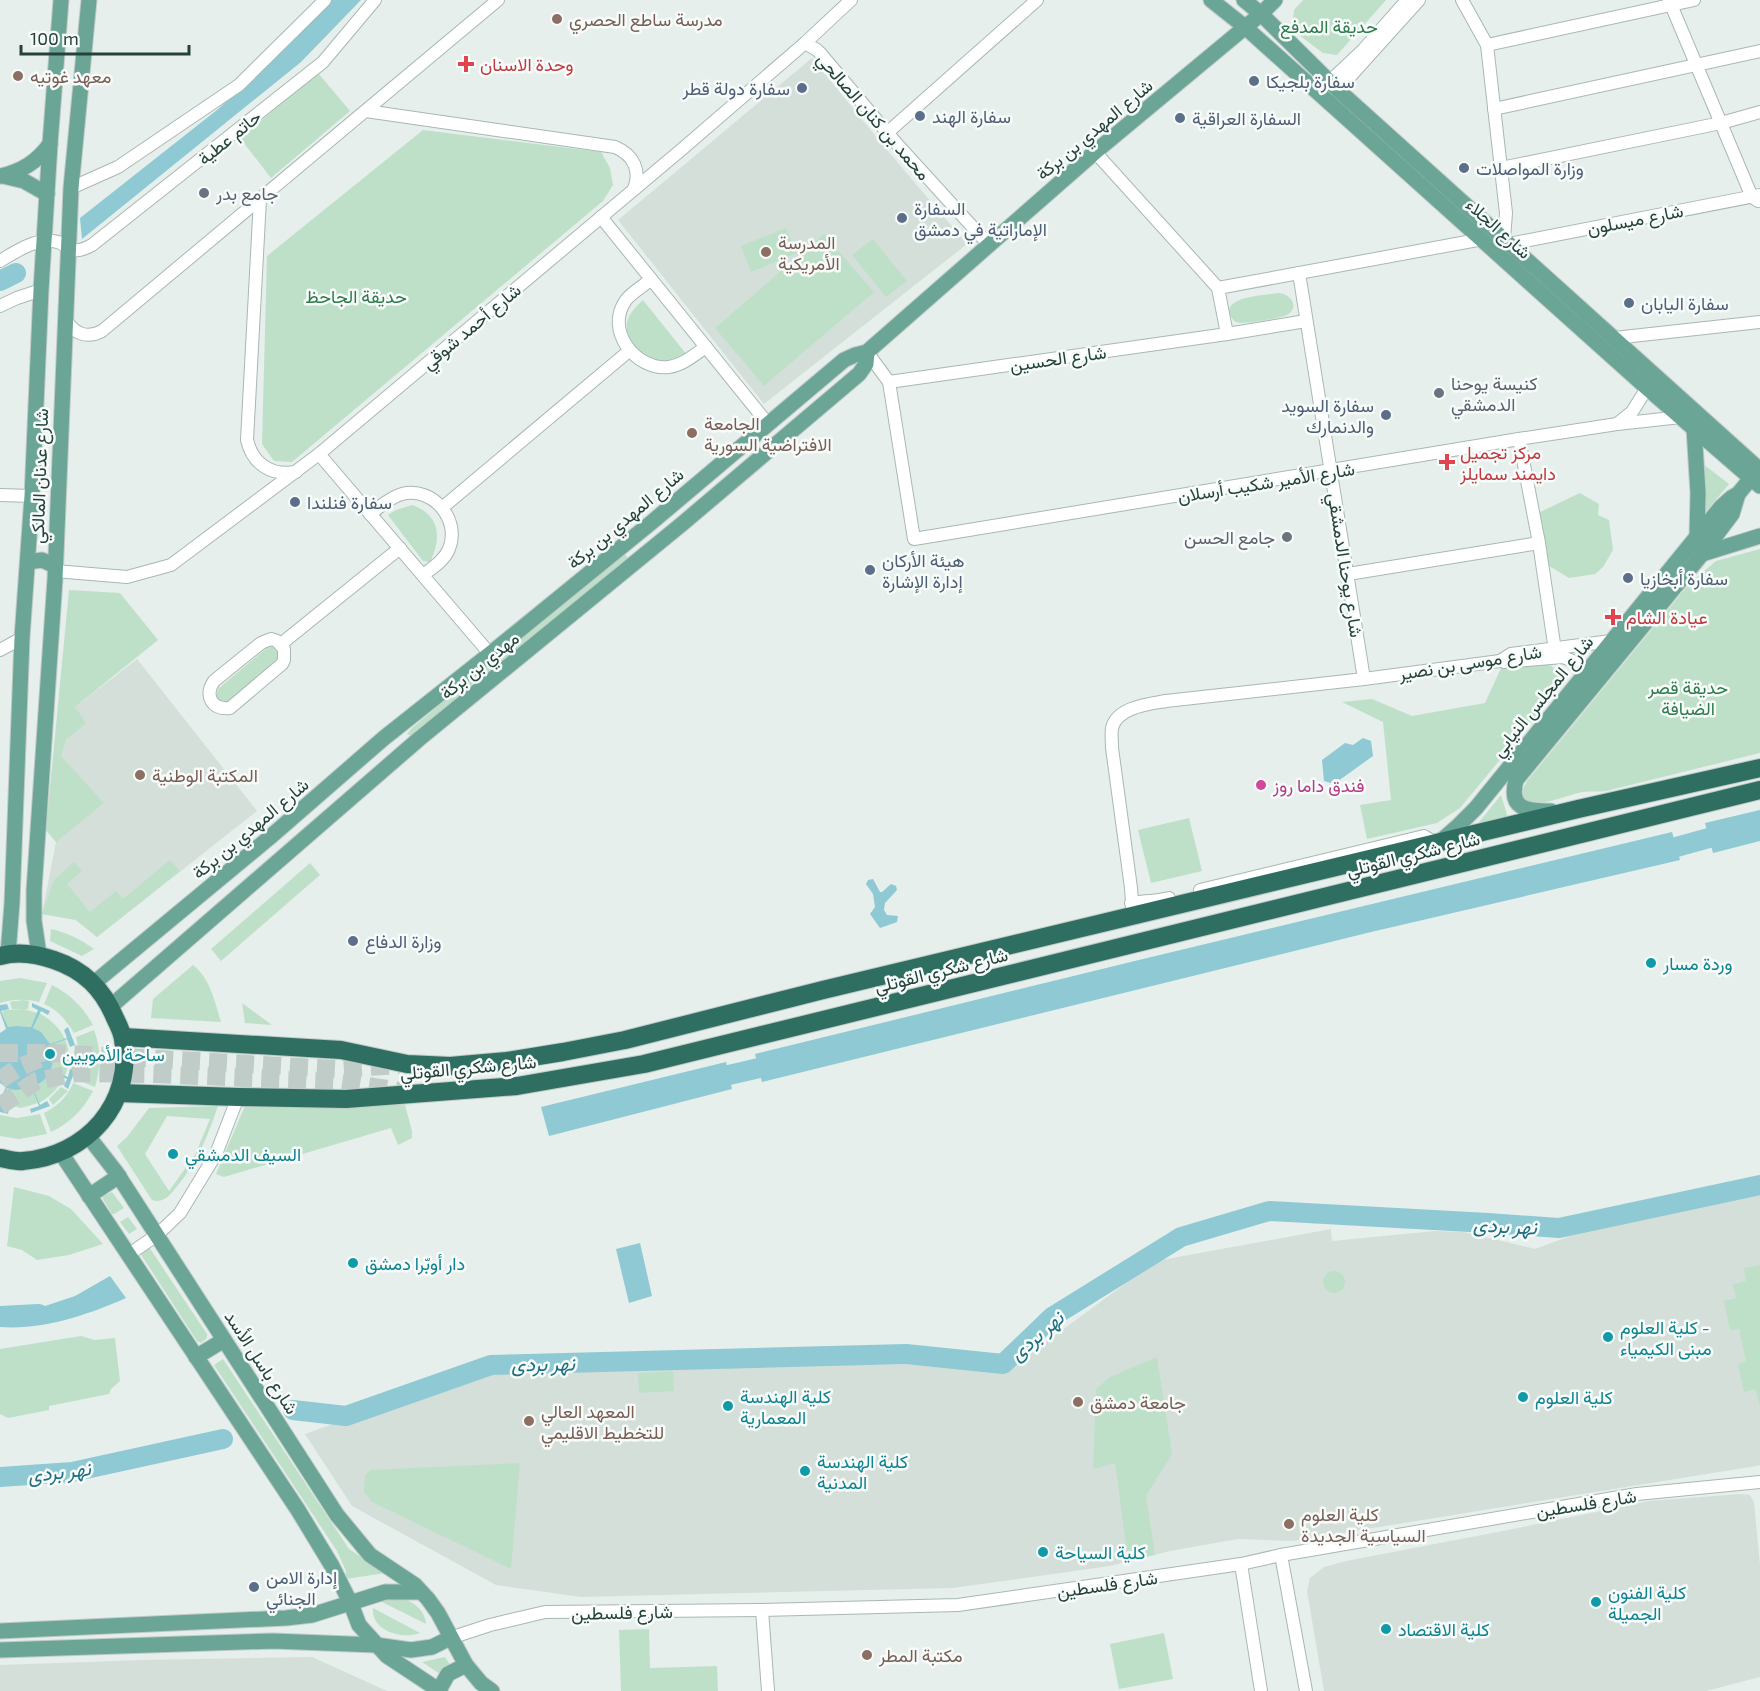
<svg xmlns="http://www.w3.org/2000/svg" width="1760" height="1691" font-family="'Exo 2',Vazirmatn,sans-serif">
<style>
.built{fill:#d4dfda}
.green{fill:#bfe0c8;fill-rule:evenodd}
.water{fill:#8ec9d4}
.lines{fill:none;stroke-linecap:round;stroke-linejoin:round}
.river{stroke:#8ec9d4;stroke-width:20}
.highway-tunnel{stroke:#bfccc8;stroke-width:18;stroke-dasharray:18 9;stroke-linecap:butt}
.minor-casing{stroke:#a8b8b2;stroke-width:14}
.major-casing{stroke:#c2cac8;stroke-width:17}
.highway-casing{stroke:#c2cac8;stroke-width:20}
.minor{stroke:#fff;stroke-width:12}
.major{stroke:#6aa596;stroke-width:15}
.highway{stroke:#2f6f62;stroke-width:18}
.education-dot{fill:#8d6e63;stroke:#f7fbf9;stroke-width:2}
.health-dot{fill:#e0444e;stroke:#f7fbf9;stroke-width:2}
.service-dot{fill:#5c6f8a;stroke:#f7fbf9;stroke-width:2}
.worship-dot{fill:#6b7280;stroke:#f7fbf9;stroke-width:2}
.hotel-dot{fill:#d1479c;stroke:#f7fbf9;stroke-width:2}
.culture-dot{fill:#0f9aa8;stroke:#f7fbf9;stroke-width:2}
.labels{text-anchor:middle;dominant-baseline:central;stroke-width:5;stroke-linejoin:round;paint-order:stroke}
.education-label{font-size:18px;fill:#785e54;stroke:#f7fbf9;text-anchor:start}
.park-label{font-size:18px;fill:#2d7a4b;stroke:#f7fbf9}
.health-label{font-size:18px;fill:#be3a42;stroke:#f7fbf9;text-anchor:start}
.service-label{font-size:18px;fill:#4e5e75;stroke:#f7fbf9;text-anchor:start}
.street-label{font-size:18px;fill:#24423a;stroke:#f7fbf9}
.worship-label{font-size:18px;fill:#5b616d;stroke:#f7fbf9;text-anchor:start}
.hotel-label{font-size:18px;fill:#b23c85;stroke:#f7fbf9;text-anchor:start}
.culture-label{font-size:18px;fill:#0d838f;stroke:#f7fbf9;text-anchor:start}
.water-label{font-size:20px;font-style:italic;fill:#1c6f80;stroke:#f7fbf9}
</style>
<rect width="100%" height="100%" fill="#e6efeb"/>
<!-- built -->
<g class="built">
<polygon points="812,58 887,150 967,244 764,404 618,220"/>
<polygon points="137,659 257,811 97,937 76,920 42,914 56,842 46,830 57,721"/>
<polygon points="1760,1188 1760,1465 1750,1467 1293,1541 1238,1539 1170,1551 1110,1566 953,1588 581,1597 496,1585 352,1506 305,1434 488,1369 771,1365 1016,1364 1156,1261 1331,1229 1332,1241 1435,1231 1464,1232 1535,1249 1600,1225"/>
<polygon points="1741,1494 1750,1495 1754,1502 1760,1565 1760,1677 1706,1691 1324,1691 1307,1591 1310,1578 1324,1567 1346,1561 1508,1530 1649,1501"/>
<polygon points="312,1657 387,1691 0,1691 0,1665 143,1660"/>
</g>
<!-- green -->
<g class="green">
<polygon points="1303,0 1386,0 1337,55 1323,53 1299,35 1293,21 1294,10"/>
<polygon points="318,73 350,111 271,178 240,138"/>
<polygon points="423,130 601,152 610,168 613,185 603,201 292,462 274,461 262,444 267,256"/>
<polygon points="786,228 797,253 751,272 741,246"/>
<polygon points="824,234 874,292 764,386 715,328"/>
<polygon points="873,239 907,281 886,297 852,255"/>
<path d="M1279,293c12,1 21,14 8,22 -6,3 -45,10 -51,7 -2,-1 -5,-5 -6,-7 -8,-19 38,-20 49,-22z"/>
<path d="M643,300l44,55c-7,4 -19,9 -27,8 -18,-2 -36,-22 -33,-40 1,-9 10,-17 16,-23z"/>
<polygon points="1703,464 1729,484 1704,514"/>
<polygon points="1580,493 1599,504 1598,515 1609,520 1613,550 1603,567 1595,574 1569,578 1546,564 1538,513"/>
<path d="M412,505c28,10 30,32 18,57l-7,-1 -35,-46 8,-5z"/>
<path d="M1760,549v204l-154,38c-8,1 -16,0 -23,1 -14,2 -49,19 -59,6 -4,-6 0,-11 3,-17l162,-197 27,-23z"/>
<polygon points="622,551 629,559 412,736 407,734 412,728"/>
<polygon points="69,590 120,593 158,640 75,707 86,723 66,740 61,756 104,803 56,842 46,830"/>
<path d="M274,646l4,5v10l-54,44c-7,-6 -10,-8 -5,-17l49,-41z"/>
<polygon points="1544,660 1567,679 1460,808 1437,823 1367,839 1360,805 1391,800 1383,722 1342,702 1372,699 1412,716 1485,703 1502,666"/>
<polygon points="1501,795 1508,818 1476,826"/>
<polygon points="1189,818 1202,871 1151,883 1138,830"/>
<polygon points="170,860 180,871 97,937 76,920 42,914 54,880 74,862 82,871 67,884 90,912 116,891 123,899"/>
<polygon points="310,863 320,875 221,961 211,949"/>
<path d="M51,929c17,4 29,10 43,20l-12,7 -32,-15z"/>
<path d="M193,965c17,13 22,37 28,57l-70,-4 2,-19z"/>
<path d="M20,978l27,5 -8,19c-14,-3 -25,-3 -39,1v-22z"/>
<path d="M52,985c18,9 31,22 41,40l-19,8c-7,-12 -17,-24 -30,-29z"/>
<polygon points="23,1000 29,1001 28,1009 12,1009 10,1002"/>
<polygon points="242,1002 242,1003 272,1025 245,1023"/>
<polygon points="24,1009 37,1013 31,1027 17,1026 8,1028 2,1012 5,1010"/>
<path d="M39,1013c24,13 37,36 26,63l-14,-6c5,-19 -2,-33 -18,-42z"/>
<path d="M94,1030c7,19 7,37 1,57l-20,-8 5,-22 -4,-20z"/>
<path d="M50,1071l15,6c-7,11 -15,20 -26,26l-6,-15 3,-1z"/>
<path d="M73,1083l20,8c-10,19 -23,32 -42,41l-7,-19c13,-6 24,-17 29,-30z"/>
<polygon points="61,1087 68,1091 53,1105 49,1099"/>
<polygon points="7,1088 32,1088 38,1103 21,1108 1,1103"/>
<polygon points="247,1101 405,1105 412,1131 412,1138 398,1145 391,1128 224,1177 216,1174"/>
<path d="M218,1106c-10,29 -20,55 -40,79 -7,9 -14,19 -26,15l-35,-54 10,-9 22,-29zM167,1116l43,3 -15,36 -26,36 -24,-37z"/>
<polygon points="40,1114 47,1134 19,1139 0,1136 0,1115 17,1118"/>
<polygon points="14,1187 49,1196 71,1209 103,1244 69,1255 37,1260 22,1250 7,1246"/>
<polygon points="112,1192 124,1208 114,1214 112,1214 103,1199 103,1196"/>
<polygon points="128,1217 137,1229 129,1234 120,1222"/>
<polygon points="149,1247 207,1334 207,1338 201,1343 197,1341 140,1253"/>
<polygon points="1760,1265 1760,1404 1759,1404 1756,1389 1744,1392 1738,1364 1746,1361 1739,1329 1730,1330 1724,1301 1736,1298 1733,1284 1746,1281 1744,1268"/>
<circle cx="1334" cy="1282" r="11"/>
<polygon points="81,1336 95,1340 115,1338 120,1381 111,1389 109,1394 49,1406 49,1410 8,1418 0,1414 0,1349"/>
<polygon points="1157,1357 1172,1454 1146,1496 1155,1555 1128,1560 1115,1463 1093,1469 1096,1389 1110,1377"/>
<polygon points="223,1359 349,1549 385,1573 346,1579 346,1571 337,1551 214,1365"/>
<polygon points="673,1371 674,1391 639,1393 638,1373"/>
<polygon points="520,1463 511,1569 372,1502 364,1492 365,1476 370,1470"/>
<path d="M400,1598c13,3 25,12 26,26l-48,-24z"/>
<path d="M373,1608l47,25c-18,7 -49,-2 -47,-25z"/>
<polygon points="649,1629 650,1668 717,1666 718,1691 621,1691 619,1630"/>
<polygon points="1164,1633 1173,1679 1119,1689 1110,1644"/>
<polygon points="445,1657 450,1665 440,1674 422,1662"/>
</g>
<!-- water -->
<g class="water">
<polygon points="332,0 361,0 301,62 82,239 80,218 217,110 287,47"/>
<polygon points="1363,738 1371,741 1373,756 1334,784 1324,781 1322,760 1345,743 1353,745"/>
<polygon points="1760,810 1760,841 1713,853 1705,823"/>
<polygon points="1672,832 1680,860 1371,932 762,1082 755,1054 1143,959"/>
<polygon points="873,879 880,892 882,892 891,884 896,886 897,890 885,903 884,910 887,915 898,916 897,922 880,928 870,914 875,907 873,894 866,884 868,880"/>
<polygon points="32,1003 50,1011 48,1015 41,1011 33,1028 41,1032 50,1044 67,1038 64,1030 68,1027 75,1045 70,1047 67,1039 50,1045 53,1061 51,1070 68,1077 70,1069 75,1070 68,1089 64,1086 67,1079 51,1071 44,1080 33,1088 40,1105 47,1101 50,1106 31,1113 30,1109 39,1106 32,1088 15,1090 7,1088 0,1105 9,1108 8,1114 0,1112 0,1100 6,1087 0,1083 0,1033 6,1029 0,1012 0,1005 7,1004 9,1009 1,1011 8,1027 17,1026 31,1027 38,1010 32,1007"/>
<polygon points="726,1062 732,1089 549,1136 541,1107"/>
<polygon points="640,1243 652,1296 629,1303 616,1249"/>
<path d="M110,1276l16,22c-39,17 -82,32 -126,29v-11h15l60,-20z"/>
</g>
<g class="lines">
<!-- river -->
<g class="river">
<polyline points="0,281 16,273"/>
<polyline points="1651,854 1760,824"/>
<polyline points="703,1081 785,1062"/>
<polyline points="0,1316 39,1314"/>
<polyline points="293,1410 346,1416 491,1365 906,1354 1003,1364 1052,1317 1181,1237 1269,1211 1488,1223 1559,1228 1760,1185"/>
<polyline points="0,1477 72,1472 223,1439"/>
</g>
<!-- highway-tunnel -->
<g class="highway-tunnel">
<polyline points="0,1053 45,1053"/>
<polyline points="0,1080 18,1068 53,1053 336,1069 399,1065"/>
<polyline points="0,1106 36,1081 77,1073 153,1074 341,1082 400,1091"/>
</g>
<!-- minor casing -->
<g class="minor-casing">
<g id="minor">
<polyline points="1462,0 1487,45 1506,213 1504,239"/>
<polyline points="1669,0 1752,197 1758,201"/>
<polyline points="805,43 817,50 821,54 896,143 989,245"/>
<polyline points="1487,45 1694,0"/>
<polyline points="1329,82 1363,50 1407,0"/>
<polyline points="1338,90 1419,0"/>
<polyline points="1494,109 1760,51"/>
<path d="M366,111l249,36c19,8 26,24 19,42"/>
<polyline points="887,133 1037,0"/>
<polyline points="1095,152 1218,288 1227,334"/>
<polyline points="1501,168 1721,123 1760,112"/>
<polyline points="71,188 118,167 239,85 325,0"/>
<path d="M260,199l-13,241c6,25 25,36 49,32"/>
<polyline points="601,217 768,424"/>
<polyline points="1509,244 1760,195"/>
<path d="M0,261c15,-9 34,-22 53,-20 18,2 15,17 39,4l231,-183 52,-62"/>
<polyline points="1299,273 1364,679"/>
<path d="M651,279c-7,7 -19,13 -25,21 -22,30 10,71 43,67 14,-2 25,-12 37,-20"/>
<polyline points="1218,288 1483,239"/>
<polyline points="0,306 17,298 41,290"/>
<path d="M65,318c8,16 22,21 37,13l396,-331"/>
<polyline points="1614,338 1760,322"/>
<polyline points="867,352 889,382 914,539 1519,439 1617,424 1681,417"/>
<polyline points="889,382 1227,334 1306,321"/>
<polyline points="1617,424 1632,412 1647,388"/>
<polyline points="1519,439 1539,543 1556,657"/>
<polyline points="319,454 490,654"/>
<polyline points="0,495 32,496"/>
<polyline points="443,507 629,351"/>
<path d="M370,514c10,-7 20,-17 32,-20 31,-8 59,26 47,55 -5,12 -17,19 -26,26"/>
<polyline points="55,571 127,577 171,565 319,454 681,150 805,43 851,0"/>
<polyline points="1348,574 1539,543"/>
<path d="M271,639l6,2 7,8v11l-2,4 -52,44c-18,2 -26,-12 -16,-27l47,-38z"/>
<polyline points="281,644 400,548"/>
<polyline points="0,650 22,638"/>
<polyline points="1504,662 1563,657 1575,662 1583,676"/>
<polyline points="1200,890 1424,836 1437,844"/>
<path d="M1131,903c13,-2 25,-2 38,-5"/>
<path d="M1133,917l-2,-29 -19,-140c0,-6 -1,-14 0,-20 5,-21 37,-24 54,-27l198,-22 136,-18 11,-7 100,-13"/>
<polyline points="128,1255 157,1235 180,1213 216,1154 238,1097"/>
<polyline points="1281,1555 1306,1691"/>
<polyline points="1241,1564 1261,1691"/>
<polyline points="762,1610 768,1691"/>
<polyline points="450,1638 490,1625 545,1612 762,1610 958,1605 1241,1564 1281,1555 1637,1494 1760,1482"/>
</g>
</g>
<!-- major casing -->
<g class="major-casing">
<g id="major">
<polyline points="1211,0 1245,27 1647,388 1760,486"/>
<polyline points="1244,0 1261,14 1338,90 1760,470"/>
<path d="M1,176c21,-5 36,-14 49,-32"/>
<polyline points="3,176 24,181 47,194"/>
<polyline points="1694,428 1698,493 1697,536"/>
<polyline points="1702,554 1760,536"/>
<polyline points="28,562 42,560 55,566"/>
<path d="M1551,811c-23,0 -43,-1 -35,-31l186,-226 30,-40 6,-20"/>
<polyline points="1441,841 1457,827 1476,808 1721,507 1731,498 1738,494 1758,470"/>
<polyline points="8,954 12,903 22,638 32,496 41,290 50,144 61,0"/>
<polyline points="39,954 34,921 34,890 55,579 71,188 89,0"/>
<polyline points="94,983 269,838 384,738 490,654 652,522 844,360 855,355 867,352 1095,152 1261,14 1275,0"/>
<polyline points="110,1007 419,739 682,524 859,374 866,364 867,352"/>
<polyline points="88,1136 116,1172 337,1515 370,1555 415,1585 428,1599 438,1613 466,1665 481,1683 492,1691"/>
<polyline points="61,1153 298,1510 332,1566 351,1604 359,1625 387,1656 440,1691"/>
<polyline points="89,1196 119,1176"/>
<polyline points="196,1357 224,1340"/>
<polyline points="0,1631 286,1618 312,1615 385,1592 421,1592"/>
<polyline points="0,1650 273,1641 376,1645 411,1650 432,1647 450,1638"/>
<polyline points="439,1690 448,1674 466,1665"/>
</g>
</g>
<!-- highway casing -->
<g class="highway-casing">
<g id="highway">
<path d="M0,956c18,-5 37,-2 54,4 30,10 49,29 61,58 3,6 7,14 8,21 11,65 -37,117 -100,122 -8,1 -16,-2 -23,-3"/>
<polyline points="123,1037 341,1050 407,1064 450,1066 507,1061 563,1052 625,1040 823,990 1578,809 1760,768"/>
<polyline points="119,1093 238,1097 346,1099 517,1086 644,1064 1760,790"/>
</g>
</g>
<!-- minor -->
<use href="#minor" class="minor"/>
<!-- major -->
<use href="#major" class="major"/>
<!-- highway -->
<use href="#highway" class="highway"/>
</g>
<!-- markers -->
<g class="education-dot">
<circle cx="557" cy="19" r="6"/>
<circle cx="18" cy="76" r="6"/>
<circle cx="766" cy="252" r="6"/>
<circle cx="692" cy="433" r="6"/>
<circle cx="140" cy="775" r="6"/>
<circle cx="1078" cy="1402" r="6"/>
<circle cx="529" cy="1421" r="6"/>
<circle cx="1289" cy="1524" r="6"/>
<circle cx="867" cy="1655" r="6"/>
</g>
<g class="health-dot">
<path d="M463 55h6v6h6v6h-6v6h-6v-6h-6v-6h6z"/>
<path d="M1444 453h6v6h6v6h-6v6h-6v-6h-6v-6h6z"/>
<path d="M1610 608h6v6h6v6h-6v6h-6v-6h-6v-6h6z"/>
</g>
<g class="service-dot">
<circle cx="1254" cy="81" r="6"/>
<circle cx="802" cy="88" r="6"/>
<circle cx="920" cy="116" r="6"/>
<circle cx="1180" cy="118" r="6"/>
<circle cx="1464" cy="168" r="6"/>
<circle cx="902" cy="218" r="6"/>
<circle cx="1629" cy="303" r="6"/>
<circle cx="1386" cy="415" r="6"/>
<circle cx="295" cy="502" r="6"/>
<circle cx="870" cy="570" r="6"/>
<circle cx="1628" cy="578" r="6"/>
<circle cx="353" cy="941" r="6"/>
<circle cx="254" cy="1587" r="6"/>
</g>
<g class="worship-dot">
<circle cx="204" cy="193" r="6"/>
<circle cx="1439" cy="393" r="6"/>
<circle cx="1287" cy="537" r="6"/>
</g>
<circle class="hotel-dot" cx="1261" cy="785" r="6"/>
<g class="culture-dot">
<circle cx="1651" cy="963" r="6"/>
<circle cx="50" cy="1054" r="6"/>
<circle cx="173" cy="1154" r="6"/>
<circle cx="353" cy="1263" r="6"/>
<circle cx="1608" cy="1337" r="6"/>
<circle cx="1523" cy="1397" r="6"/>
<circle cx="728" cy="1406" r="6"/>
<circle cx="805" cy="1471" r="6"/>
<circle cx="1043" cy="1552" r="6"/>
<circle cx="1596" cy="1602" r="6"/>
<circle cx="1386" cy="1629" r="6"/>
</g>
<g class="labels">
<!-- education labels -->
<g class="education-label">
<text x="569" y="19">مدرسة ساطع الحصري</text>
<text x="30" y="76">معهد غوتيه</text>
<text x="778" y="242">المدرسة<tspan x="778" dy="21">الأمريكية</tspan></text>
<text x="704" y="423">الجامعة<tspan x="704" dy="21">الافتراضية السورية</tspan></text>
<text x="152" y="775">المكتبة الوطنية</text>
<text x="1090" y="1402">جامعة دمشق</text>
<text x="541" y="1411">المعهد العالي<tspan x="541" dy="21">للتخطيط الاقليمي</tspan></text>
<text x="1301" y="1514">كلية العلوم<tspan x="1301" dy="21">السياسية الجديدة</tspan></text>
<text x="879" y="1655">مكتبة المطر</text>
</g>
<!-- park labels -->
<g class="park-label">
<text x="1329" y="26">حديقة المدفع</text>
<text x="356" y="296">حديقة الجاحظ</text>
<text x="1688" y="687">حديقة قصر<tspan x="1688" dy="21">الضيافة</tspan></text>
</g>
<!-- health labels -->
<g class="health-label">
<text x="480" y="64">وحدة الاسنان</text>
<text x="1460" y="452">مركز تجميل<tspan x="1460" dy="21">دايمند سمايلز</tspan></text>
<text x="1626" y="617">عيادة الشام</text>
</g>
<!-- service labels -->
<g class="service-label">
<text x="1266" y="81">سفارة بلجيكا</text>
<text x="790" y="88" text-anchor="end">سفارة دولة قطر</text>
<text x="932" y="116">سفارة الهند</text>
<text x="1192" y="118">السفارة العراقية</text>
<text x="1476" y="168">وزارة المواصلات</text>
<text x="914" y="208">السفارة<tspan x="914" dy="21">الإماراتية في دمشق</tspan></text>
<text x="1641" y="303">سفارة اليابان</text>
<text x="1374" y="405" text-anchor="end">سفارة السويد<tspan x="1374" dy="21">والدنمارك</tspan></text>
<text x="307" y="502">سفارة فنلندا</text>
<text x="882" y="560">هيئة الأركان<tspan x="882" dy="21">إدارة الإشارة</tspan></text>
<text x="1640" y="578">سفارة أبخازيا</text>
<text x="365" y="941">وزارة الدفاع</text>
<text x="266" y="1577">إدارة الامن<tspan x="266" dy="21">الجنائي</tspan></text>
</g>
<!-- street labels -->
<g class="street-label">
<text transform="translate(874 116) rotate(49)">محمد بن كنان الصالحي</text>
<text transform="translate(1094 129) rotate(-40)">شارع المهدي بن بركة</text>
<text transform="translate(229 137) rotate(-39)">حاتم عطية</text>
<text transform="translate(1635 219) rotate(-11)">شارع ميسلون</text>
<text transform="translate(1499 228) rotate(42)">شارع الجلاء</text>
<text transform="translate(471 326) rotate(-40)">شارع أحمد شوقي</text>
<text transform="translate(1058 358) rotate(-8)">شارع الحسين</text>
<text transform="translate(39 476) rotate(-88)">شارع عدنان المالكي</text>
<text transform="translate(1266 482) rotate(-9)">شارع الأمير شكيب أرسلان</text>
<text transform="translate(625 518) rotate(-40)">شارع المهدي بن بركة</text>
<text transform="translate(1346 565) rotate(81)">شارع يوحنا الدمشقي</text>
<text transform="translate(1470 662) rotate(-9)">شارع موسى بن نصير</text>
<text transform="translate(479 665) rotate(-39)">مهدي بن بركة</text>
<text transform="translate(1542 696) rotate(-51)">شارع المجلس النيابي</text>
<text transform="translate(250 828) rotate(-40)">شارع المهدي بن بركة</text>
<text transform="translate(1413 854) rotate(-14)">شارع شكري القوتلي</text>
<text transform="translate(941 970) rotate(-14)">شارع شكري القوتلي</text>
<text transform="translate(468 1067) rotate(-5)">شارع شكري القوتلي</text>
<text transform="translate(262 1362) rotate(57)">شارع باسل الأسد</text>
<text transform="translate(1586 1503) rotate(-9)">شارع فلسطين</text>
<text transform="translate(1107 1584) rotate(-8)">شارع فلسطين</text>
<text transform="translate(622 1612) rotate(-1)">شارع فلسطين</text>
</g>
<!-- worship labels -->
<g class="worship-label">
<text x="216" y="193">جامع بدر</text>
<text x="1451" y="383">كنيسة يوحنا<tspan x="1451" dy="21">الدمشقي</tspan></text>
<text x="1275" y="537" text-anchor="end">جامع الحسن</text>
</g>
<!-- hotel labels -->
<g class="hotel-label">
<text x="1273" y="785">فندق داما روز</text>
</g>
<!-- culture labels -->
<g class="culture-label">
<text x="1663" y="963">وردة مسار</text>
<text x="62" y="1054">ساحة الأمويين</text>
<text x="185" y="1154">السيف الدمشقي</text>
<text x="365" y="1263">دار أوبّرا دمشق</text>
<text x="1620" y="1327">كلية العلوم -<tspan x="1620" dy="21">مبنى الكيمياء</tspan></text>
<text x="740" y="1396">كلية الهندسة<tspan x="740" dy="21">المعمارية</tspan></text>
<text x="1535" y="1397">كلية العلوم</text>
<text x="817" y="1461">كلية الهندسة<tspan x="817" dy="21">المدنية</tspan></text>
<text x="1055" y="1552">كلية السياحة</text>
<text x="1608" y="1592">كلية الفنون<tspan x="1608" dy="21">الجميلة</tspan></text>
<text x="1398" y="1629">كلية الاقتصاد</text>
</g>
<!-- water labels -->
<g class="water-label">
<text transform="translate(1505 1225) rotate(3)">نهر بردى</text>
<text transform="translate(1036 1335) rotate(-41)">نهر بردى</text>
<text transform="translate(543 1363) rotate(-1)">نهر بردى</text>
<text transform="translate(59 1471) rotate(-7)">نهر بردى</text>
</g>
</g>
<!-- scale -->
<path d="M21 45v9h168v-9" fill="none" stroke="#24423a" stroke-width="3"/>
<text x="30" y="45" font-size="18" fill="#24423a" stroke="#f7fbf9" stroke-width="4.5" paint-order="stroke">100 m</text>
</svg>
